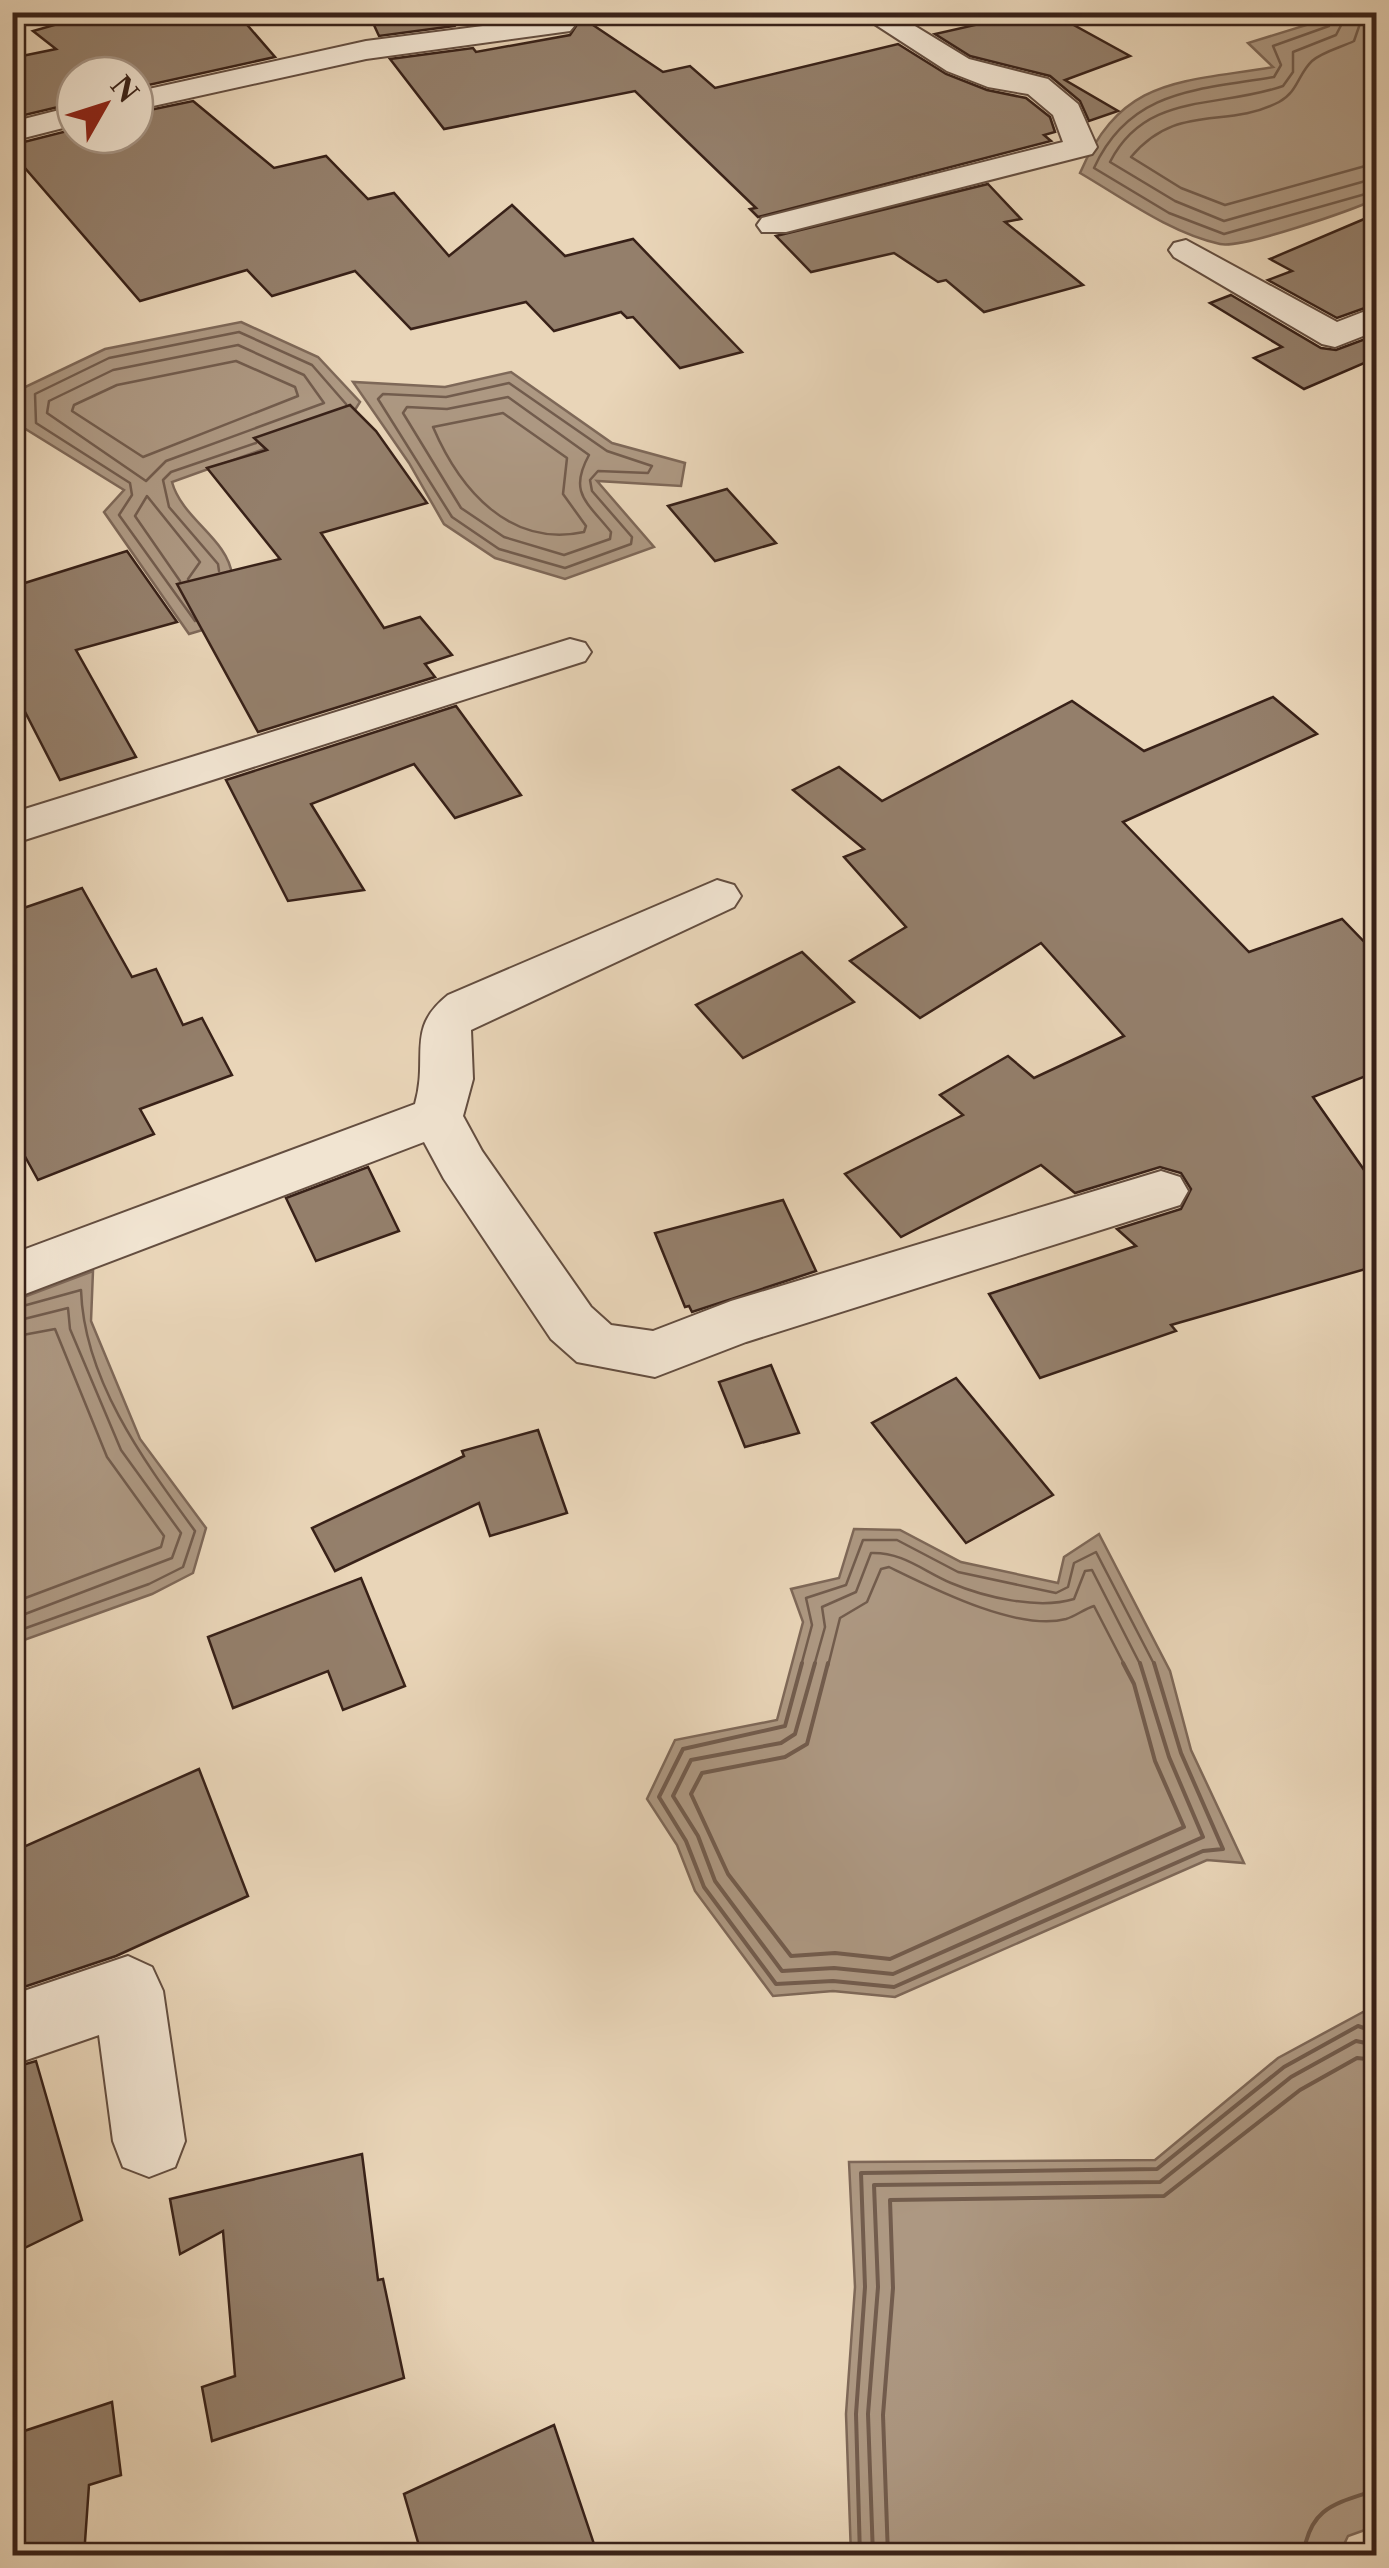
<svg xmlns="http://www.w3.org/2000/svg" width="1389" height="2568" font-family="'Libre Caslon Text',serif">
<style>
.water{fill:#ad9882;stroke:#7e6858;stroke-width:2.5}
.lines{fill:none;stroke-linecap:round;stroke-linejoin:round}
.shore-far1{stroke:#725c4d;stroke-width:2.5}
.shore{stroke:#725c4d;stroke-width:4}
.building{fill:#947f6b;stroke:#382118;stroke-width:2.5}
.minor-casing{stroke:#644e40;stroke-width:4}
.minor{fill:#f1e4d1;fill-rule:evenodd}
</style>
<rect width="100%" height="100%" fill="#e9d5b8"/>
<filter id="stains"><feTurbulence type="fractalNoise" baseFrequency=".002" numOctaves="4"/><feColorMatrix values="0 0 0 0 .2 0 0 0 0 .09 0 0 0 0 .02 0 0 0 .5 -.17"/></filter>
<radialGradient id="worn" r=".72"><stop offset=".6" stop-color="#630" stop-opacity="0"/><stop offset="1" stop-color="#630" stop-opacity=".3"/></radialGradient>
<!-- water -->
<g class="water">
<path d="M1345,13h31v186c-24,11 -134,50 -156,45 -50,-11 -97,-46 -140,-71 42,-97 100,-90 193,-106l-25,-24z"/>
<path d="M241,322l77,35 42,45 -10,16 -178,64c10,37 56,57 60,93 1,15 -4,33 -6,48l-37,11 -85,-122 20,-22 -100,-62 -1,-40 82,-39z"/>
<polygon points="511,372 612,443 685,463 681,486 597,481 654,547 565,579 495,558 444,524 409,463 353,382 445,387"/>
<polygon points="93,1271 91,1321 140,1439 206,1528 193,1573 152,1594 13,1644 13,1301"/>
<polygon points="854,1529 900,1530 961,1562 1058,1583 1064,1557 1099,1534 1170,1671 1191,1750 1244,1863 1207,1860 895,1997 833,1991 773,1996 695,1891 677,1845 647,1799 675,1740 777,1720 803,1622 791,1589 839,1578"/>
<polygon points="1363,2012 1376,2027 1376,2526 1348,2536 1339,2555 851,2555 846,2414 855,2287 849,2162 1155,2160 1278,2058"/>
</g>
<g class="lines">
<!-- shore-far1 -->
<g class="shore-far1">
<path d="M1336,12l-7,14 -56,20 8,19 -7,12c-76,13 -144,12 -180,91l75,45 55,21 152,-43"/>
<path d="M1348,12l-12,23 -43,17v20l-10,14c-65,23 -137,5 -173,76l65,39 49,20 152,-43"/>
<path d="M1364,12l-10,29c-12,6 -32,11 -42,20 -14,13 -14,31 -33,41 -55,28 -102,0 -148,55l50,31 44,17 151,-42"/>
<polygon points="238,345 304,375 324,403 166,461 146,481 47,413 49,401 113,370"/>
<polygon points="236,361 295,387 298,396 143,457 72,411 74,405 117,385"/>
<polygon points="509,383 607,451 652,466 648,473 598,471 590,480 592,491 632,537 631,544 565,568 499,549 452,517 378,399 383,394 446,397"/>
<path d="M508,397l81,58c-21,38 -2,47 22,77l-1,7 -46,16 -60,-18 -43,-29 -58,-95 4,-6 40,2z"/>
<path d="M503,413l64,45 -4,36 23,32 -2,6c-74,16 -124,-42 -151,-105z"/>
<polyline points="219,571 218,564 169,507 163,480 171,472 256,443"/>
<polyline points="180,581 135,516 147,496 200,562 188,579"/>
<polyline points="195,621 119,515 132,495 130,483 36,423 35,394 109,358 239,332 312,365 346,404"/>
<path d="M12,1309l69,-19c3,90 63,171 114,241l-12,36 -34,17 -137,49"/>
<polyline points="12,1322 68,1308 70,1329 121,1450 181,1533 172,1558 12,1619"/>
<polyline points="12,1337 55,1329 107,1457 164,1536 161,1547 12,1603"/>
<polyline points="801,1666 812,1625 806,1598 846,1585 863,1540 897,1540 958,1572 1056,1593 1068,1587 1074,1563 1096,1552 1155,1666"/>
<path d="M814,1666l11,-39 -3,-20 34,-15 15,-39c32,-1 52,18 80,30 33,14 87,27 123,16l11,-28 7,-1 49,96"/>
<path d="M828,1666l12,-48 27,-16 14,-33 8,-2c43,21 129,65 177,52 10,-3 18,-10 28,-13l31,60"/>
</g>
<!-- shore -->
<g class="shore">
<polyline points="802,1663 785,1726 683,1749 659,1797 686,1841 704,1887 776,1984 833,1981 894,1987 1203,1851 1223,1849 1181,1753 1154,1663"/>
<polyline points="815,1663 795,1734 781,1743 691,1760 673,1796 698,1836 715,1881 782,1971 834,1968 893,1974 1203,1837 1169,1757 1140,1663"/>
<polyline points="828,1663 807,1744 785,1757 702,1773 691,1794 728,1874 791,1956 835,1953 890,1959 1184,1827 1155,1761 1134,1684 1123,1663"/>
<polyline points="860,2556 856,2414 865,2287 861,2173 1157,2169 1284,2067 1358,2026 1376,2032"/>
<polyline points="873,2556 868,2414 878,2287 874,2185 1160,2182 1291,2077 1356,2041 1376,2045"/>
<polyline points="888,2556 883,2415 893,2288 890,2200 1164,2196 1300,2090 1357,2058 1376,2060"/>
<path d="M1303,2556c7,-49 31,-52 73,-66"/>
</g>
</g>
<!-- building -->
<g class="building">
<polygon points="100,12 236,12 275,57 135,88 135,75 75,75 75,103 12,118 12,58 56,49 33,31"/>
<polygon points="368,12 443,12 454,26 379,36"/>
<polygon points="1032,12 1050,12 1130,56 1065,80 1118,111 1089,121 1080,101 1050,76 970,56 935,34"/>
<polygon points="587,21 663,72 690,66 715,88 898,44 946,74 987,90 1026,98 1050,117 1055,132 1044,135 1051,141 758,217 750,209 756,208 635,91 444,129 390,59 473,48 476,52 570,35 578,23"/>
<polygon points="193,101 274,168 326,156 368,199 394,193 449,256 512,205 565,256 633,239 742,352 680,368 633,317 627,318 621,312 554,331 526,302 411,329 355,271 272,296 247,270 140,301 12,153 12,145 75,129 75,135 135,135 135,113"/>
<polygon points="988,184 1021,219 1005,222 1083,285 984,312 946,280 938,282 894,253 811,272 776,236"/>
<polygon points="1376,214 1376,304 1337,318 1268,280 1292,271 1270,259"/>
<polygon points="1231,295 1321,348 1336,350 1376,335 1376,358 1304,389 1254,358 1282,347 1210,303"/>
<polygon points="350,405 376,431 427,503 321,533 384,628 420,617 452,655 425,664 435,677 258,732 177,584 280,559 207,468 267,450 254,438"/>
<polygon points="727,489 776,543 715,561 668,506"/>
<polygon points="127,551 177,622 76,650 136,757 60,780 22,706 12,706 12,587"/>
<polygon points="1273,697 1317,734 1123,822 1249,952 1342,919 1376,954 1376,1072 1313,1097 1376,1187 1376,1266 1171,1325 1176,1331 1040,1378 989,1294 1136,1246 1117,1229 1181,1209 1191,1189 1181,1173 1160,1167 1075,1193 1041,1165 901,1237 845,1174 963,1115 940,1095 1008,1056 1034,1078 1124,1036 1041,943 920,1018 850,961 906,927 844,857 864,849 793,790 839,767 882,801 1072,701 1144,751"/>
<polygon points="456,706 521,795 455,818 414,764 311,804 364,890 288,901 226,780"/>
<polygon points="82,888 132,977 156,969 183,1025 202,1018 232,1075 140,1109 154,1134 38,1180 12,1133 12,912"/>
<polygon points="802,952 854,1002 743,1058 696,1005"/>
<polygon points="368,1167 399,1231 316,1261 286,1198"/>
<polygon points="783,1200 816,1271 692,1312 689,1306 685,1307 655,1233"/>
<polygon points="771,1365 799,1433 745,1447 719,1382"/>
<polygon points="956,1378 1053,1495 966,1543 872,1423"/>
<polygon points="538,1430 567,1513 490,1536 479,1503 335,1571 312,1528 464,1456 462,1451"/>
<polygon points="361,1578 405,1686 343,1710 328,1671 233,1708 208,1637"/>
<polygon points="199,1769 248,1896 116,1956 12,1991 12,1852"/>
<polygon points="36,2061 82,2220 12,2254 12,2068"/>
<polygon points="362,2154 378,2280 383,2279 404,2378 212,2441 202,2387 235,2376 223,2231 180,2254 170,2199"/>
<polygon points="112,2402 121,2475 89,2485 84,2556 12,2556 12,2435"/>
<polygon points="554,2425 598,2556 422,2556 404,2494"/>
</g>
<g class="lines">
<!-- minor casing -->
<g class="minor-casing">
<g id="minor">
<polygon points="12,12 29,12 12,22"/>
<polygon points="856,12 892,12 969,59 1048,79 1078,104 1097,147 1092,154 786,232 762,232 757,225 762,218 1063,142 1053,115 1028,94 988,87 947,71"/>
<polygon points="560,16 575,25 570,31 366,59 135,110 135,92 366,41"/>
<polygon points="75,106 75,125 12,141 12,122"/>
<polygon points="1186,240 1337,322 1376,307 1376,331 1335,347 1322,344 1174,257 1169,250 1174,243"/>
<polygon points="570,639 585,643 591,652 585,661 12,844 12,813"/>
<path d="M717,880l17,5 7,11 -7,11 -263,123 2,49 -10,37 19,35 109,156 20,18 42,6 78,-30 430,-130 19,6 8,14 -8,14 -434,137 -91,35 -78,-15 -26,-23 -107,-160 -20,-37 -412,157v-45l403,-150c14,-48 -10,-75 33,-109z"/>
<polygon points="128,1956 152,1967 163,1991 185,2141 175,2167 149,2177 123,2167 113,2141 99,2035 12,2065 12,1995"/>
</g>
</g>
<!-- minor -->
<use href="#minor" class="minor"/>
</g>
<!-- margin -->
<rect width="1389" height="2568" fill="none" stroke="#e9d5b8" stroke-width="50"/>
<rect x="15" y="15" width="1359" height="2538" fill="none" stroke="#382118" stroke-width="5"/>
<rect x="25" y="25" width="1339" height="2518" fill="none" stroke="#382118" stroke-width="2.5"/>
<!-- north arrow -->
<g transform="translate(105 105) rotate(51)"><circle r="48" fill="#f1e4d1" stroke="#a79687" stroke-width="2.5"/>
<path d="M0-8L18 38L0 25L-18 38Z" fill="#8f2418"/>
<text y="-15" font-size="28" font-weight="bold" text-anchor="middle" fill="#382118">N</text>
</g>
<rect width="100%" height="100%" filter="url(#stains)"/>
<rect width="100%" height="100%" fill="url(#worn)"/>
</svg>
